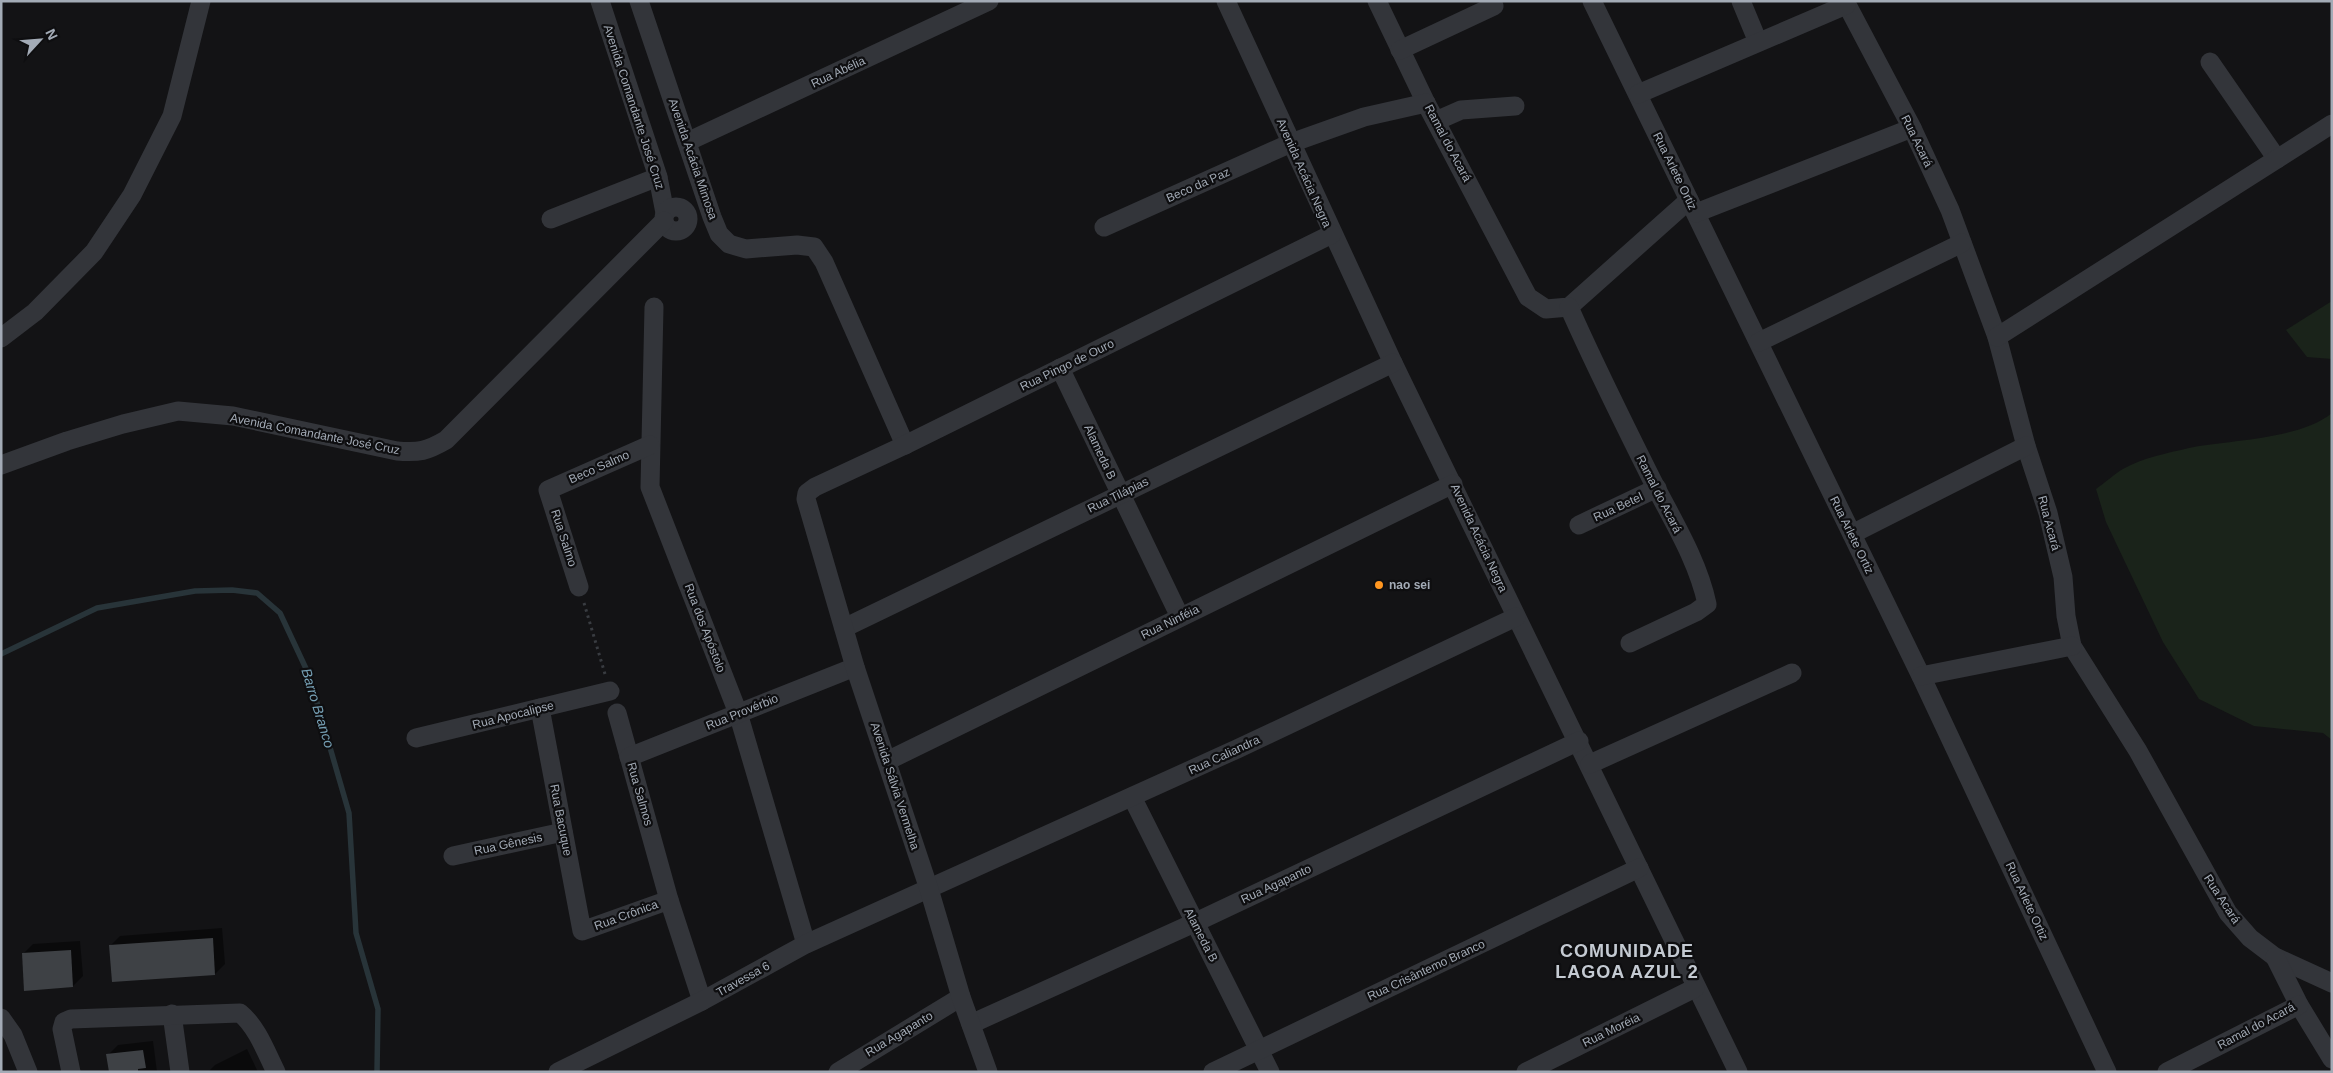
<svg xmlns="http://www.w3.org/2000/svg" width="2333" height="1073" font-family="Helvetica,sans-serif">
<style>
.green{fill:#1a231a}
.shadow{fill:#0007}
.lines{fill:none;stroke-linecap:round;stroke-linejoin:round}
.stream{stroke:#283439;stroke-width:5.5}
.building{fill:#3e4145}
.path{stroke:#393c41;stroke-width:3;stroke-dasharray:2.5 4;stroke-linecap:butt}
.minor{stroke:#33353a;stroke-width:19}
.poi-dot{fill:#ff9620;stroke:#0e0e10;stroke-width:2}
.labels{text-anchor:middle;dominant-baseline:central;stroke-width:4.5;stroke-linejoin:round;paint-order:stroke}
.street-label{font-size:12px;fill:#a3abb6;stroke:#0e0e10}
.poi-label{font-size:12px;font-weight:bold;fill:#a3abb6;stroke:#0e0e10;text-anchor:start}
.water-label{font-size:14px;font-style:italic;fill:#76a0b5;stroke:#0e0e10}
.district-label{font-size:18px;font-weight:bold;letter-spacing:1px;fill:#c4cad2;stroke:#0e0e10}
</style>
<rect width="100%" height="100%" fill="#131315"/>
<!-- green -->
<g class="green">
<polygon points="2332,301 2332,359 2307,357 2286,330"/>
<path d="M2332,413v327l-9,-7 -69,-7 -55,-27 -36,-57 -57,-120 -10,-33c9,-6 18,-15 27,-20 19,-11 45,-16 66,-21 40,-8 110,-8 143,-35z"/>
</g>
<!-- shadow -->
<g class="shadow">
<polygon points="222,928 225,964 215,974 110,946 120,936"/>
<polygon points="80,941 83,976 73,986 23,954 33,944"/>
<polygon points="153,1041 157,1072 110,1072 108,1055 118,1045"/>
<polygon points="247,1049 258,1072 208,1072 215,1065"/>
</g>
<g class="lines">
<!-- stream -->
<polyline class="stream" points="1,654 97,608 195,591 232,590 257,593 280,613 309,675 349,813 356,933 378,1009 377,1072"/>
</g>
<!-- building -->
<g class="building">
<polygon points="213,938 215,975 112,982 109,945"/>
<polygon points="71,950 73,987 24,991 22,953"/>
<polygon points="143,1050 146,1068 138,1069 138,1072 109,1072 106,1054"/>
</g>
<g class="lines">
<!-- path -->
<polyline class="path" points="584,603 605,674"/>
<!-- minor -->
<g class="minor">
<polyline points="600,1 658,177 665,213"/>
<polyline points="639,1 712,217 719,234 729,244 746,249 797,245 814,247 824,262 905,445"/>
<polyline points="1226,1 1393,363 1738,1072"/>
<polyline points="1377,1 1426,103 1528,297 1546,309 1569,307 1689,200"/>
<polyline points="1592,1 1921,676 2107,1072"/>
<polyline points="1741,1 1758,42"/>
<polyline points="1845,1 1912,128 1950,210 1997,337 2026,446 2048,513 2063,577 2066,616 2072,646 2138,751 2228,913 2250,938 2275,957 2332,983"/>
<polyline points="1400,50 1494,6"/>
<polyline points="2210,62 2277,159"/>
<polyline points="1638,94 1846,5"/>
<polyline points="1436,121 1461,110 1515,106"/>
<polyline points="687,142 989,1"/>
<circle cx="676" cy="219" r="12"/>
<polyline points="1696,213 1912,128"/>
<polyline points="551,219 658,177"/>
<polyline points="1104,227 1291,143 1364,117 1426,103"/>
<polyline points="654,307 650,487 738,713 806,944"/>
<path d="M1569,307c26,59 55,117 84,175 20,39 45,79 54,122l-11,8 -66,31"/>
<polyline points="1997,337 2332,124"/>
<polyline points="1,338 35,312 94,252 132,195 172,116 201,1"/>
<polyline points="1759,342 1962,243"/>
<polyline points="1060,368 1180,617"/>
<path d="M1,465l66,-24 56,-17 55,-13 55,5 164,35c22,2 30,0 49,-11l218,-219"/>
<polyline points="1579,525 1657,488"/>
<polyline points="1852,534 2026,446"/>
<polyline points="579,587 548,490 650,445"/>
<polyline points="844,628 1393,363"/>
<polyline points="1921,676 2072,646"/>
<polyline points="540,708 582,931 669,900"/>
<polyline points="617,713 669,900 702,1001"/>
<polyline points="416,738 610,691"/>
<polyline points="629,757 855,667"/>
<polyline points="887,761 1453,484"/>
<polyline points="1590,764 1792,673"/>
<polyline points="1132,797 1270,1072"/>
<polyline points="453,856 563,832"/>
<polyline points="2275,957 2299,1005 2332,1059"/>
<polyline points="172,1014 180,1072"/>
<polyline points="1,1018 13,1035 28,1072"/>
<polyline points="971,1024 1194,923 1579,741"/>
<path d="M71,1072l-9,-43 2,-7 7,-3 169,-6c17,14 26,39 36,59"/>
<polyline points="558,1072 702,1001 806,944 1237,749 1516,617"/>
<polyline points="838,1072 961,997"/>
<polyline points="988,1072 961,997 929,889 855,667 806,499 807,493 815,487 905,445 1332,234"/>
<polyline points="1213,1072 1639,868"/>
<polyline points="1526,1072 1695,988"/>
<polyline points="2167,1072 2299,1005"/>
</g>
</g>
<!-- markers -->
<circle class="poi-dot" cx="1379" cy="585" r="5"/>
<g class="labels">
<!-- street labels -->
<g class="street-label">
<text transform="translate(838 72) rotate(-25)">Rua Abélia</text>
<text transform="translate(634 107) rotate(72)">Avenida Comandante José Cruz</text>
<text transform="translate(1917 141) rotate(64)">Rua Acará</text>
<text transform="translate(1448 143) rotate(62)">Ramal do Acará</text>
<text transform="translate(693 159) rotate(71)">Avenida Acácia Mimosa</text>
<text transform="translate(1675 171) rotate(64)">Rua Arlete Ortiz</text>
<text transform="translate(1304 173) rotate(66)">Avenida Acácia Negra</text>
<text transform="translate(1198 185) rotate(-24)">Beco da Paz</text>
<text transform="translate(1067 365) rotate(-26)">Rua Pingo de Ouro</text>
<text transform="translate(315 434) rotate(11)">Avenida Comandante José Cruz</text>
<text transform="translate(1100 452) rotate(65)">Alameda B</text>
<text transform="translate(599 467) rotate(-24)">Beco Salmo</text>
<text transform="translate(1659 494) rotate(63)">Ramal do Acará</text>
<text transform="translate(1118 495) rotate(-26)">Rua Tilápias</text>
<text transform="translate(1618 507) rotate(-25)">Rua Betel</text>
<text transform="translate(2049 523) rotate(75)">Rua Acará</text>
<text transform="translate(1852 535) rotate(64)">Rua Arlete Ortiz</text>
<text transform="translate(564 538) rotate(72)">Rua Salmo</text>
<text transform="translate(1479 538) rotate(65)">Avenida Acácia Negra</text>
<text transform="translate(1170 622) rotate(-26)">Rua Ninféia</text>
<text transform="translate(705 628) rotate(69)">Rua dos Apóstolo</text>
<text transform="translate(742 712) rotate(-22)">Rua Provérbio</text>
<text transform="translate(513 715) rotate(-14)">Rua Apocalipse</text>
<text transform="translate(1224 755) rotate(-25)">Rua Caliandra</text>
<text transform="translate(895 786) rotate(72)">Avenida Sálvia Vermelha</text>
<text transform="translate(640 794) rotate(74)">Rua Salmos</text>
<text transform="translate(561 820) rotate(79)">Rua Bacuque</text>
<text transform="translate(508 844) rotate(-12)">Rua Gênesis</text>
<text transform="translate(1276 884) rotate(-25)">Rua Agapanto</text>
<text transform="translate(2222 899) rotate(57)">Rua Acará</text>
<text transform="translate(2027 901) rotate(65)">Rua Arlete Ortiz</text>
<text transform="translate(626 915) rotate(-20)">Rua Crônica</text>
<text transform="translate(1201 935) rotate(63)">Alameda B</text>
<text transform="translate(1426 970) rotate(-25)">Rua Crisântemo Branco</text>
<text transform="translate(743 979) rotate(-29)">Travessa 6</text>
<text transform="translate(2256 1026) rotate(-28)">Ramal do Acará</text>
<text transform="translate(1611 1030) rotate(-26)">Rua Moréia</text>
<text transform="translate(899 1034) rotate(-31)">Rua Agapanto</text>
</g>
<!-- poi labels -->
<g class="poi-label">
<text x="1389" y="585">nao sei</text>
</g>
<!-- water labels -->
<g class="water-label">
<text transform="translate(318 708) rotate(73)">Barro Branco</text>
</g>
<!-- district labels -->
<g class="district-label">
<text x="1627" y="951">COMUNIDADE<tspan x="1627" dy="21">LAGOA AZUL 2</tspan></text>
</g>
</g>
<!-- border -->
<rect width="2333" height="1073" fill="none" stroke="#a3abb6" stroke-width="5"/>
<!-- north arrow -->
<g transform="translate(40 40) rotate(64)" stroke="#0e0e10" stroke-width="4" paint-order="stroke">
<path d="M0-4L9 19L0 12L-9 19Z" fill="#a3abb6"/>
<text y="-8" font-size="14" font-weight="bold" text-anchor="middle" fill="#a3abb6">N</text>
</g>
</svg>
